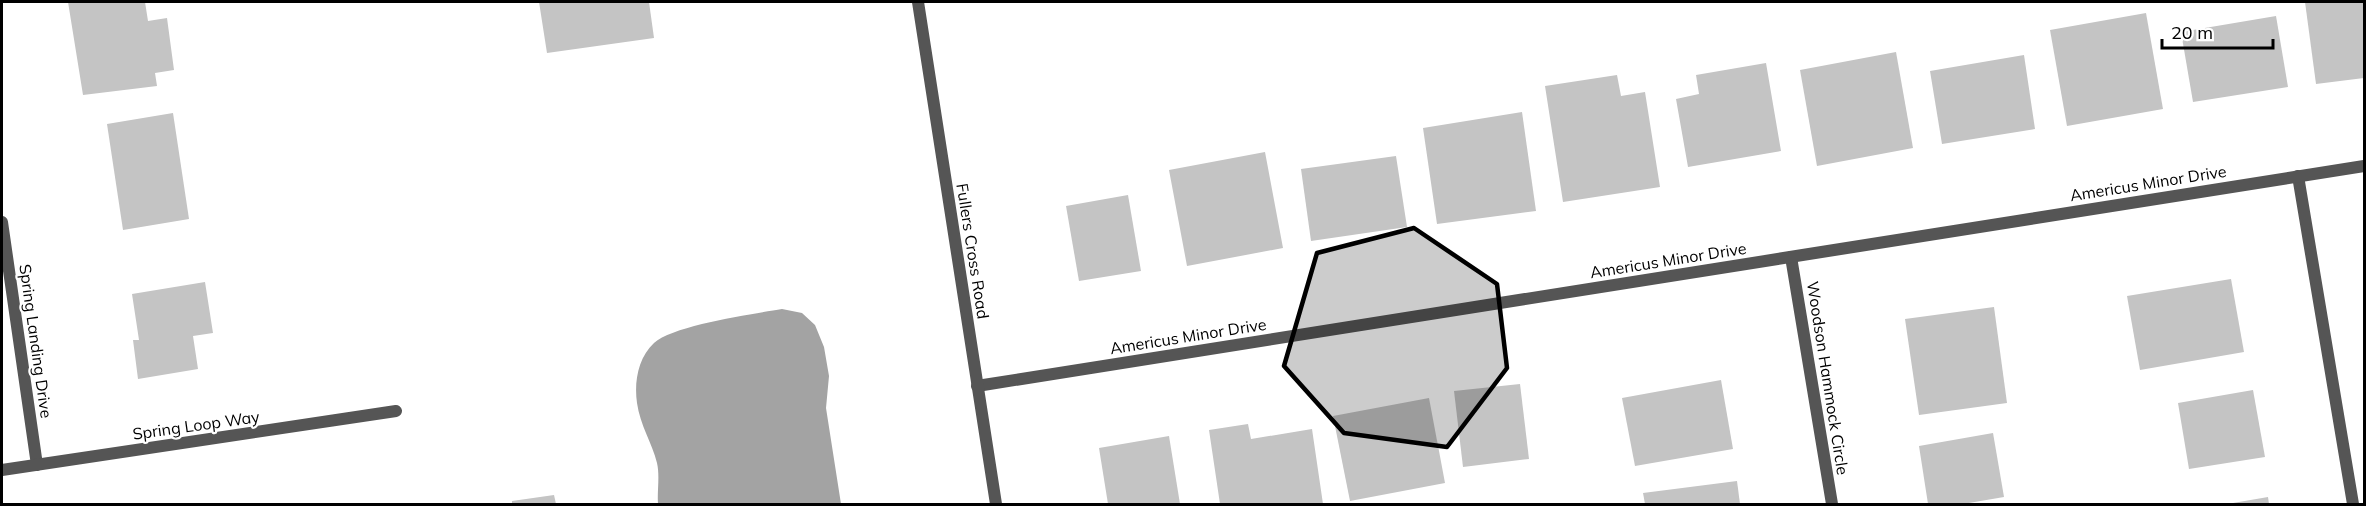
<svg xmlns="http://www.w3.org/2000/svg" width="2366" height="506" font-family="Mulish,sans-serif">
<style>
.water{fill:#a3a3a3}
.building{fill:#c4c4c4}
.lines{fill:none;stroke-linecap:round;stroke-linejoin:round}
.minor{stroke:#555;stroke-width:12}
.tertiary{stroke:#555;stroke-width:12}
.marked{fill:#000;fill-opacity:0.2;stroke:#000;stroke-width:4.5;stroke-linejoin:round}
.labels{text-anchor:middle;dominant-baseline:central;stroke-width:4.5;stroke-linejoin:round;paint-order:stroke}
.street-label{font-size:16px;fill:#000;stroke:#fff}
</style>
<rect width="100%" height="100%" fill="#fff"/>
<!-- water -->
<path class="water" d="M782,309l20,4 13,12 9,22 5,29 -3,32 15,96h-183c-1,-13 2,-28 -1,-41 -5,-20 -17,-38 -20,-60 -3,-21 1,-45 17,-60 20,-18 99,-29 128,-34z"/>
<!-- building -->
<g class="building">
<polygon points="68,2 145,2 148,21 167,18 174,70 155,73 157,86 83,95"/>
<polygon points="539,2 649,2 654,38 547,53"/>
<polygon points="2305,2 2364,2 2364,78 2316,84"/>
<polygon points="2146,13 2163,109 2067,126 2050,30"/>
<polygon points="2276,16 2288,87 2193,102 2181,32"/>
<polygon points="1896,52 1913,148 1817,166 1800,70"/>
<polygon points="2024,55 2035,129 1942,144 1930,71"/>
<polygon points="1766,63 1781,151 1688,167 1676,99 1699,94 1696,75"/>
<polygon points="1617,75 1621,96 1645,92 1660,187 1563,202 1545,86"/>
<polygon points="1522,112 1536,211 1437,224 1423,128"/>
<polygon points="173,113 189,219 123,230 107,124"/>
<polygon points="1265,152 1283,248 1187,266 1169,170"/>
<polygon points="1396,156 1407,227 1311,241 1301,169"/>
<polygon points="1128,195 1141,271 1079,281 1066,206"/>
<polygon points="2231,279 2244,352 2140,370 2127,296"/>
<polygon points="205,282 213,333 193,336 198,369 138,379 133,340 139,340 132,294"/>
<polygon points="1994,307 2007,403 1919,415 1905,319"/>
<polygon points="1721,380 1733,449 1635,466 1622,398"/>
<polygon points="1520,384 1529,459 1463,467 1454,391"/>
<polygon points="2253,390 2265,457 2189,469 2178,403"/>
<polygon points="1429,398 1445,483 1350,501 1333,416"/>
<polygon points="1248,424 1251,439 1312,429 1323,504 1220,504 1209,430"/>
<polygon points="1993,433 2004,497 1963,504 1928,504 1919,446"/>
<polygon points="1169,436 1180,504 1108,504 1099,448"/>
<polygon points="1737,481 1740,504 1645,504 1643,493"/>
<polygon points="554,495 556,504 512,504 512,501"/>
<polygon points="2268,497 2269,504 2233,504 2233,503"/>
</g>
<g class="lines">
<!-- minor -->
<g class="minor">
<polyline points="2298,176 2353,504"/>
<polyline points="2,222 37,465"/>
<polyline points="1791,257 1832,504"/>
<polyline points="977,386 2364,166"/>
<polyline points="2,470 396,411"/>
</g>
<!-- tertiary -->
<polyline class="tertiary" points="918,2 996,504"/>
</g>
<!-- marked area -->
<path class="marked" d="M1414,228l83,56 10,84 -60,79 -103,-14 -60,-67 33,-113z"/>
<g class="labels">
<!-- street labels -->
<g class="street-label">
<text transform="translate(2148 183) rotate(-9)">Americus Minor Drive</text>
<text transform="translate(973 251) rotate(81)">Fullers Cross Road</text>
<text transform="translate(1668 260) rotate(-9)">Americus Minor Drive</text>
<text transform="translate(1188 336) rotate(-9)">Americus Minor Drive</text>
<text transform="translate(36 341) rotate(82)">Spring Landing Drive</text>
<text transform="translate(1828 378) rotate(81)">Woodson Hammock Circle</text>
<text transform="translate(196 425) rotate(-8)">Spring Loop Way</text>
</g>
</g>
<!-- border -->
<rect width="2366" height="506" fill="none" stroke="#000000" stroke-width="6"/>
<!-- scale -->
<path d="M2162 39v9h111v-9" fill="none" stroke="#000000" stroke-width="3"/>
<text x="2171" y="39" font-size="18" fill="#000000" stroke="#ffffff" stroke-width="4.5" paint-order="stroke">20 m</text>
</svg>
